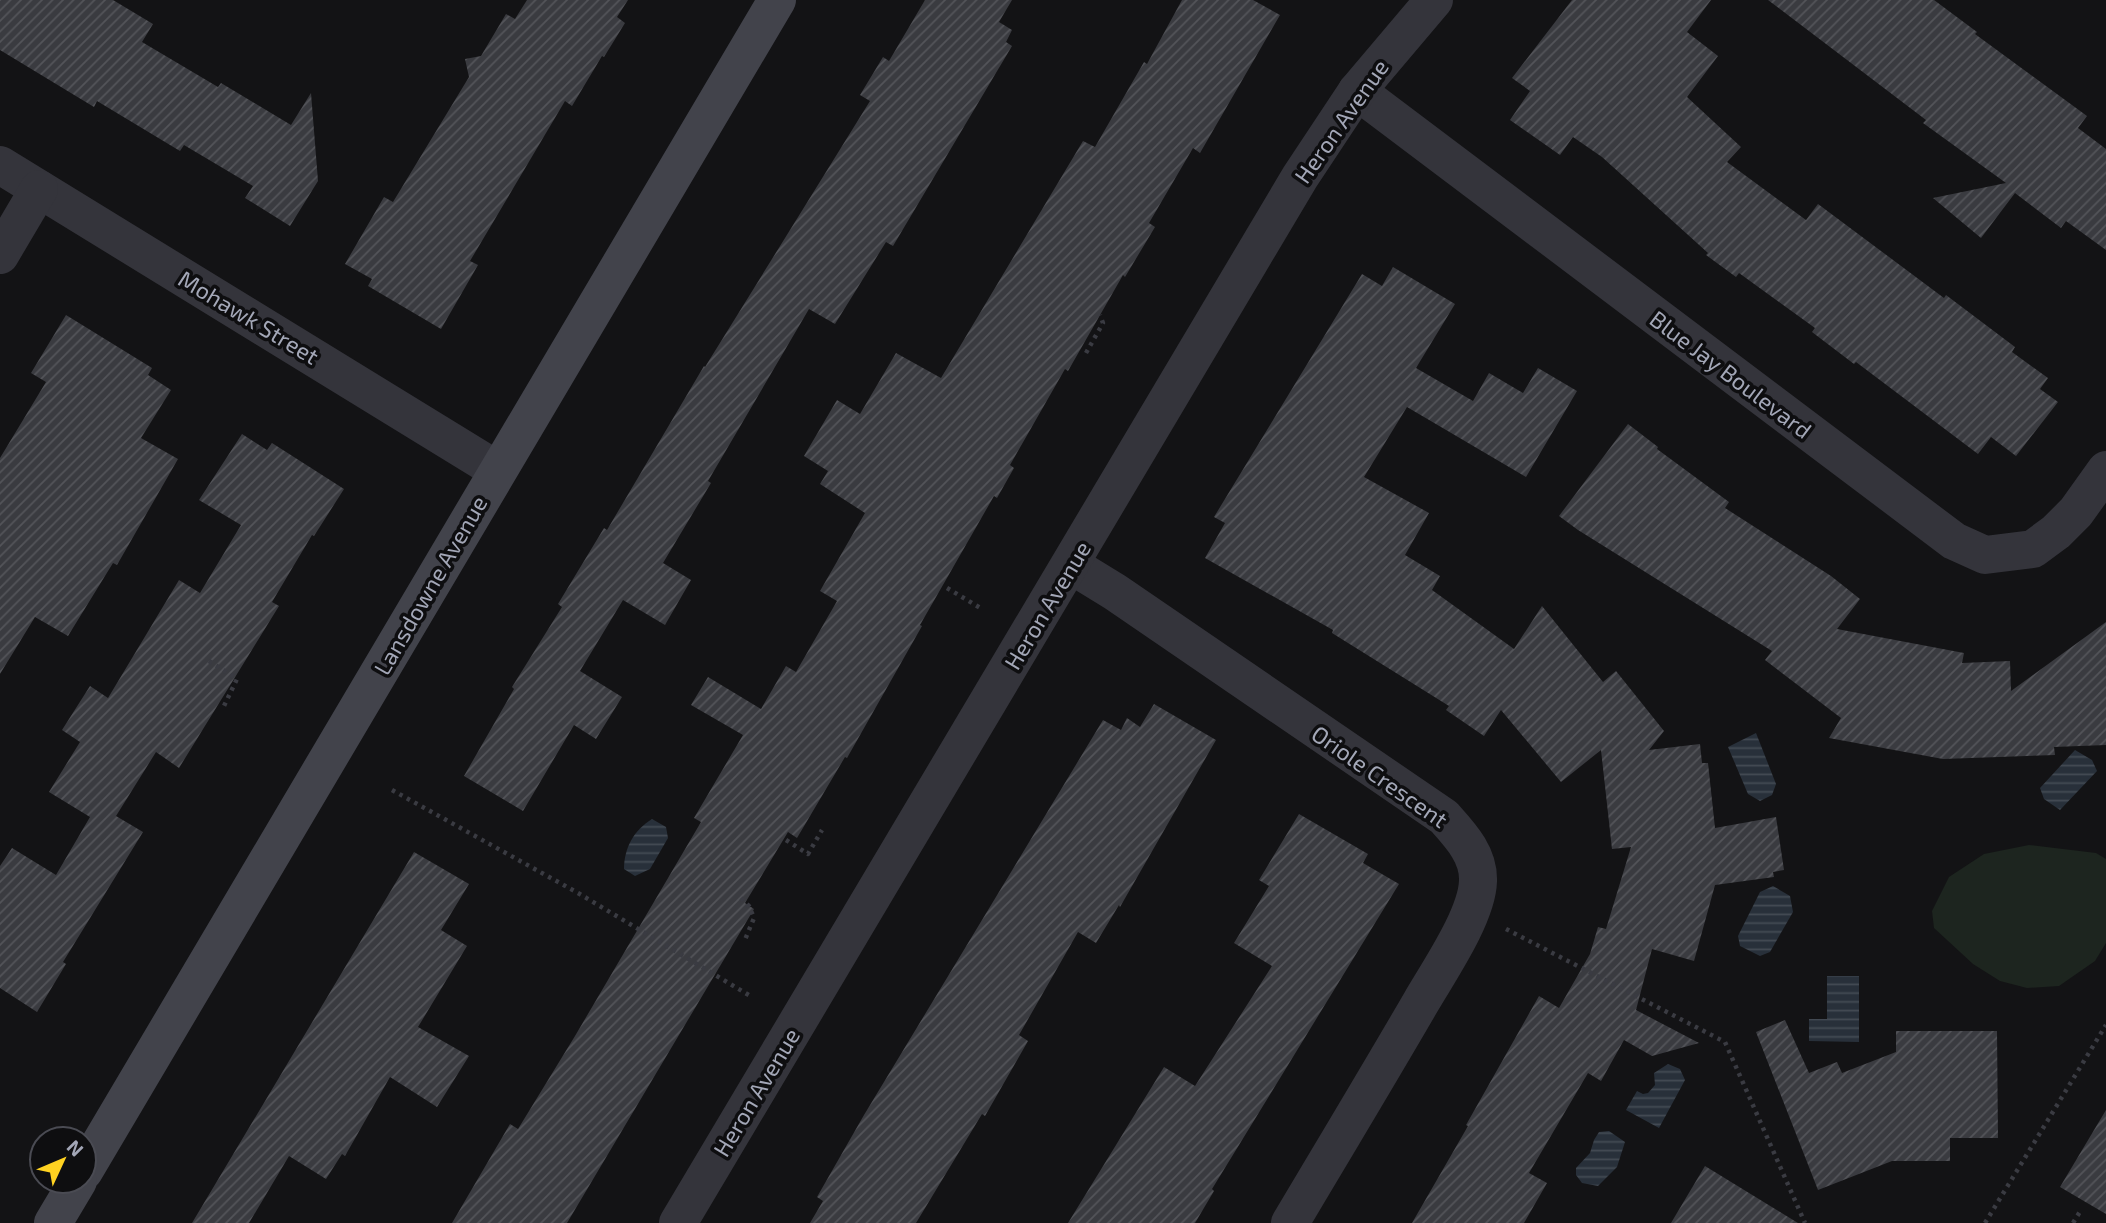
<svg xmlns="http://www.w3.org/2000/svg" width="2106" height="1223" font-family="'Exo 2',sans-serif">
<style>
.green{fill:#1d251f}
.water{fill:url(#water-rules)}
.building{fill:url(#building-hatch)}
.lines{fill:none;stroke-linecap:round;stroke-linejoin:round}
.path{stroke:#3a3b42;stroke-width:4.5;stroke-dasharray:3.5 5;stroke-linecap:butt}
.street{stroke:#34343b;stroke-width:38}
.secondary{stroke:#42434b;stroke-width:38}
.labels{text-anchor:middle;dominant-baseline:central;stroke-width:7;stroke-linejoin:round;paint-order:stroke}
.street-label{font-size:23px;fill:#a3a7b7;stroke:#0e0e10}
</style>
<defs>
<pattern id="water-rules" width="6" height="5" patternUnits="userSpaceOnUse" patternTransform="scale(1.75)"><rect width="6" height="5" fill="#28303a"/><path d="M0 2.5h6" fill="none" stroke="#444b54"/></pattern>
<pattern id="building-hatch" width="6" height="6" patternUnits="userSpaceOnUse" patternTransform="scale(1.75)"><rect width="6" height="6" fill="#3a3b40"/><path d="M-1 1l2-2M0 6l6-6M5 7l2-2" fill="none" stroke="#535459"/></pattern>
</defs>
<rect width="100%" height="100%" fill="#131315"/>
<!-- green -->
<polygon class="green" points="2029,845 2096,853 2106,859 2106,943 2095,961 2059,986 2027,988 2000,981 1973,964 1934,928 1932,911 1949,877 1984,854"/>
<!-- water -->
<g class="water">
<polygon points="1756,733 1776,784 1772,795 1760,801 1748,794 1728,747"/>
<polygon points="2075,750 2092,760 2097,771 2060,810 2044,799 2040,788"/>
<path d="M652,819l14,8 2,11 -18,31 -15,7 -11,-7c0,-21 10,-39 28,-50z"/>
<polygon points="1773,886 1790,896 1793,912 1770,952 1760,956 1740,946 1738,936 1760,892"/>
<polygon points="1827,976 1859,976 1859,1042 1809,1041 1809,1019 1827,1019"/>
<polygon points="1668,1064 1680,1069 1685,1080 1659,1128 1626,1110 1637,1091 1643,1094 1648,1093 1655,1085 1654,1073"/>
<polygon points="1609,1131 1625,1142 1617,1167 1598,1186 1582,1183 1576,1175 1576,1168 1590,1153 1594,1140 1599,1132"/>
</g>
<!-- building -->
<g class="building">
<polygon points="0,0 113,0 153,24 142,42 218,87 221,83 291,125 311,93 318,181 290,226 245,198 253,186 184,145 180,151 97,101 94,107 0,50"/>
<polygon points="527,0 628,0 617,17 625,23 604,57 602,56 572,106 565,101 470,261 478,265 441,329 368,286 372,279 345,264 384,197 393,202 469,77 465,59 481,56 506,14 515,19"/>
<polygon points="925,0 1012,0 999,22 1012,30 1006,42 1012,46 893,246 886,242 835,324 809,309 708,481 711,483 663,563 691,580 665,625 623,600 580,671 622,697 596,739 574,725 523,811 464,776 514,689 512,687 562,607 558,604 604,528 607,530 704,366 705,367 870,101 860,95 883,57 889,61"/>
<polygon points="1182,0 1253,0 1280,15 1200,153 1193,148 1149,223 1155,227 1125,277 1123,275 1068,371 1065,369 1010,465 1014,468 997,498 994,496 920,625 922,626 847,758 845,757 797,838 788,832 745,903 754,909 567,1223 452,1223 510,1124 518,1129 575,1036 701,822 694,818 743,735 691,705 708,677 761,709 786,666 796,672 837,601 820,591 865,513 820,484 828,471 804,456 837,400 860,414 896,353 941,378 1083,141 1095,147 1144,62 1147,64"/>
<polygon points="1572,0 1711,0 1687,32 1718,56 1687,97 1741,147 1727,162 1806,220 1818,204 1944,298 1946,295 2015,347 2012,352 2048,378 2040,389 2058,402 2016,456 1991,437 1978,454 1856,362 1854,364 1812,332 1815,328 1739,273 1736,277 1706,255 1708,253 1602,157 1573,137 1560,155 1510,120 1530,91 1512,78"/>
<polygon points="1768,0 1934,0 1977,32 1975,34 2087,116 2078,128 2106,149 2106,250 2066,221 2061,228 2015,193 1981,238 1933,198 2006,183 1923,123 1926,120"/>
<polygon points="1393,267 1455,304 1416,368 1473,401 1489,373 1523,393 1538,368 1577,391 1526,477 1407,407 1364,477 1429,513 1405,555 1440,576 1432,590 1514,649 1542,606 1603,682 1616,671 1664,731 1649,750 1700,744 1702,763 1708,763 1715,828 1776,817 1784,870 1773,872 1774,877 1715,885 1694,961 1652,949 1636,1010 1699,1043 1652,1056 1624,1040 1601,1081 1588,1073 1529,1173 1547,1183 1524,1223 1412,1223 1468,1126 1466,1125 1539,996 1559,1008 1590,954 1598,927 1606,929 1631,847 1612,849 1601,750 1561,782 1501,710 1484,736 1446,710 1449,706 1332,633 1333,630 1205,558 1225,523 1214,517 1362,274 1382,286"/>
<polygon points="66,315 152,368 148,375 171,390 141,438 178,459 117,565 113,563 68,636 35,617 0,674 0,458 46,382 31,373"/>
<polygon points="1628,424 1658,447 1657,449 1729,502 1725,508 1831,576 1860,599 1837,629 1964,653 1962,663 2010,661 2011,691 2106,622 2106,745 2054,747 2055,755 1943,759 1829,738 1841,718 1765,660 1772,651 1578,530 1559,516"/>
<polygon points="242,434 267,450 272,443 344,489 314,536 312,535 272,602 279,606 179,768 156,752 116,816 143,832 63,962 66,964 37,1012 0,988 0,866 12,848 56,875 90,817 49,792 80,742 62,730 90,686 108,698 179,580 200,593 241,525 199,500"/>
<polygon points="1154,704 1216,740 1120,907 1119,905 1096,943 1078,932 1019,1035 1028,1041 985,1116 982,1114 916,1223 810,1223 823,1201 817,1197 864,1115 1103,720 1121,730 1127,718 1140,727"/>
<polygon points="1299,814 1368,854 1363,863 1399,884 1212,1189 1214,1191 1195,1223 1068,1223 1164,1067 1195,1086 1272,966 1234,943 1269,886 1259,880"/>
<polygon points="414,852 469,884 441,930 467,946 418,1027 469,1056 437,1107 390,1077 345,1156 342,1154 326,1179 289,1156 249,1223 192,1223"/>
<polygon points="1785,1020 1809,1073 1837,1062 1842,1073 1896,1052 1896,1031 1997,1031 1998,1138 1950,1138 1950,1161 1892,1161 1818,1190 1756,1032"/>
<polygon points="2106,1110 2106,1214 2060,1187"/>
<polygon points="1705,1166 1798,1223 1671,1223"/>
</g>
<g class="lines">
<!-- path -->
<g class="path">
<polyline points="1086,353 1103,323 1100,315"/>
<polyline points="947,588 982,609"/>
<polyline points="209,661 237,679 223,708"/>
<polyline points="392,790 578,893 752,997"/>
<polyline points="786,840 808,854 822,830"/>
<polyline points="741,898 749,906 754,918 744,942"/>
<polyline points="1506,929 1725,1042 1805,1223"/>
<polyline points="1985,1223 2106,1025"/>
<polyline points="2073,1223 2081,1210"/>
</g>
<!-- street -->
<g class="street">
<polyline points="1357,91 1954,541 1985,555 2033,549 2056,532 2076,512 2106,470"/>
<polyline points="0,165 497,470"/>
<polyline points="0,255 39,189"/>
<path d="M1071,565l44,27 329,225c17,19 35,38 34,64 -1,35 -39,90 -57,121 -43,74 -87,147 -131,221"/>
<polyline points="678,1223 1300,177 1357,91 1434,0"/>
</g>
<!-- secondary -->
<g class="secondary">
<polyline points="84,1171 777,0"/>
<polyline points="53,1223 78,1181"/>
</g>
</g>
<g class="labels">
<!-- street labels -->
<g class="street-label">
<text transform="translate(1341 121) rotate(-55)">Heron Avenue</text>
<text transform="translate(249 317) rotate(31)">Mohawk Street</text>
<text transform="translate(1731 374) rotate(37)">Blue Jay Boulevard</text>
<text transform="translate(430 585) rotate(-60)">Lansdowne Avenue</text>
<text transform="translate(1047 605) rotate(-59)">Heron Avenue</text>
<text transform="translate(1380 776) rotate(35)">Oriole Crescent</text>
<text transform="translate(756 1092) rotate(-59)">Heron Avenue</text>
</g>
</g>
<!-- north arrow -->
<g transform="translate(63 1160) rotate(46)"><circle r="33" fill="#0e0e10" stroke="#4a4b53" stroke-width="2"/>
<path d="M0-5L12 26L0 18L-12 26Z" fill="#ffd221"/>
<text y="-10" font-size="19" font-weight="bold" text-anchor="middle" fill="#a3a7b7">N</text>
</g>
</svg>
